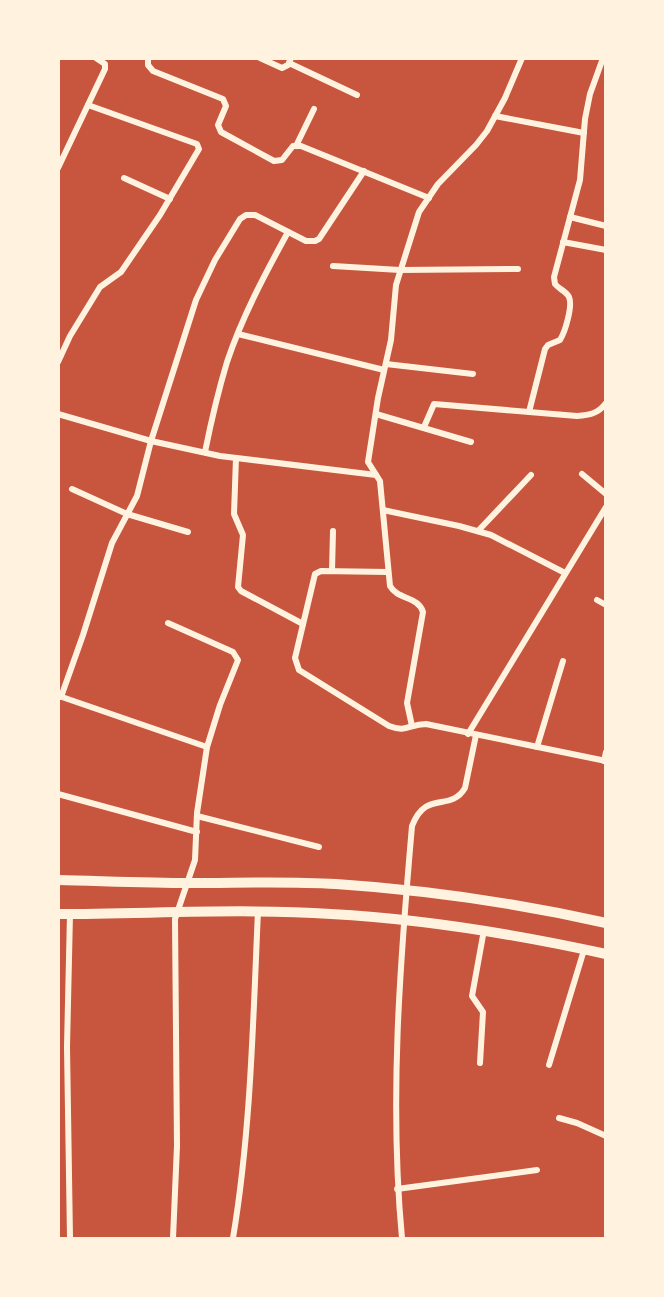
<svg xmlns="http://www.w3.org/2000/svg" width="664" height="1297" font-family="'Public Sans',sans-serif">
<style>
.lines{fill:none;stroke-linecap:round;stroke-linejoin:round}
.minor{stroke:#fff3e0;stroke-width:6}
.tertiary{stroke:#fff3e0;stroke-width:10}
</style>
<rect width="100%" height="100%" fill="#c8553d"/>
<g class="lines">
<!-- minor -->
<g class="minor">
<polyline points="148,58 148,65 153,71 223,99 226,106 218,125 221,132 274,161 282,160 293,146 301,146 429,198"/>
<polyline points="260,58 282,68 288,65 291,58"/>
<polyline points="289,63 357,95"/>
<polyline points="495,116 584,133"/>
<polyline points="296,146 314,109"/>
<polyline points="58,168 105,69 105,64 96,58"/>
<polyline points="124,178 170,199"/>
<polyline points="570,217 606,226"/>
<polyline points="563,242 606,250"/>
<polyline points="333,266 400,270 518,269"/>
<polyline points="238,334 384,370"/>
<polyline points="58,362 70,336 100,287 121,272 160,215 199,149 197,144 88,105"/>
<polyline points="386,364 473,374"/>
<path d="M529,412l16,-63 3,-4 12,-5c5,-8 13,-34 9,-43 -2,-5 -10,-8 -14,-13l-1,-7 26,-97 5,-61 5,-25 13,-36"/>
<polyline points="58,414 151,441 220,456 376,475"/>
<polyline points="376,414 471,442"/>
<path d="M424,427l10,-23 143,12c12,-1 21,-2 29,-13"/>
<path d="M205,452c6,-30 13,-60 22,-90 15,-45 38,-88 61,-130"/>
<polyline points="236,458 234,514 243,535 238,587 241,591 303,624"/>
<polyline points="582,474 606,494"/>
<polyline points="72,489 127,514 188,532"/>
<polyline points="383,510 459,526 491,535 565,573"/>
<polyline points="478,531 531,475"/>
<polyline points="332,571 333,531"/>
<path d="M388,572l-67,-1 -6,3 -20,84 4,12 90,56c18,7 20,-2 37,-2l180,37"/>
<polyline points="597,600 606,605"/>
<polyline points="168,623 233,652 238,660 220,705 207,747 197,813 195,860 175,919 177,1146 173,1238"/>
<polyline points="59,696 207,747"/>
<polyline points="61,697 83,635 112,543 137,496 151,441 196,300 215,260 240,219 246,215 255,215 306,241 315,241 319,239 364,171"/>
<path d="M412,726l-5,-23 16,-91c-5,-16 -25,-12 -33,-26l-10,-105 -12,-19 10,-64 13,-58 5,-55 23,-73 19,-28 38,-39 11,-14 18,-33 17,-40"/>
<polyline points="468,734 606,507"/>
<polyline points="537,747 563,661"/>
<polyline points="604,761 606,752"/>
<polyline points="58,794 197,832"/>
<polyline points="197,816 319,847"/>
<polyline points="70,914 67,1047 70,1238"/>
<polyline points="480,1063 483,1012 472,996 484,930"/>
<polyline points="549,1065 584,950"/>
<polyline points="559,1118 577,1123 606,1136"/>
<polyline points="397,1189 537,1170"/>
<path d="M233,1238c18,-108 20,-217 25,-327"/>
<path d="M402,1238c-13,-137 -2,-275 10,-412 14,-37 38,-13 53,-38l11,-53"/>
</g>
<!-- tertiary -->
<g class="tertiary">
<path d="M58,880c44,1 88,3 132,3 49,0 97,-2 146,1 91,6 181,19 270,39"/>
<path d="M58,914c91,0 183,-6 273,0 93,5 184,20 275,40"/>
</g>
</g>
<!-- border -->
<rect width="664" height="1297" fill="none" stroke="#fff3e0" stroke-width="120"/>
</svg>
